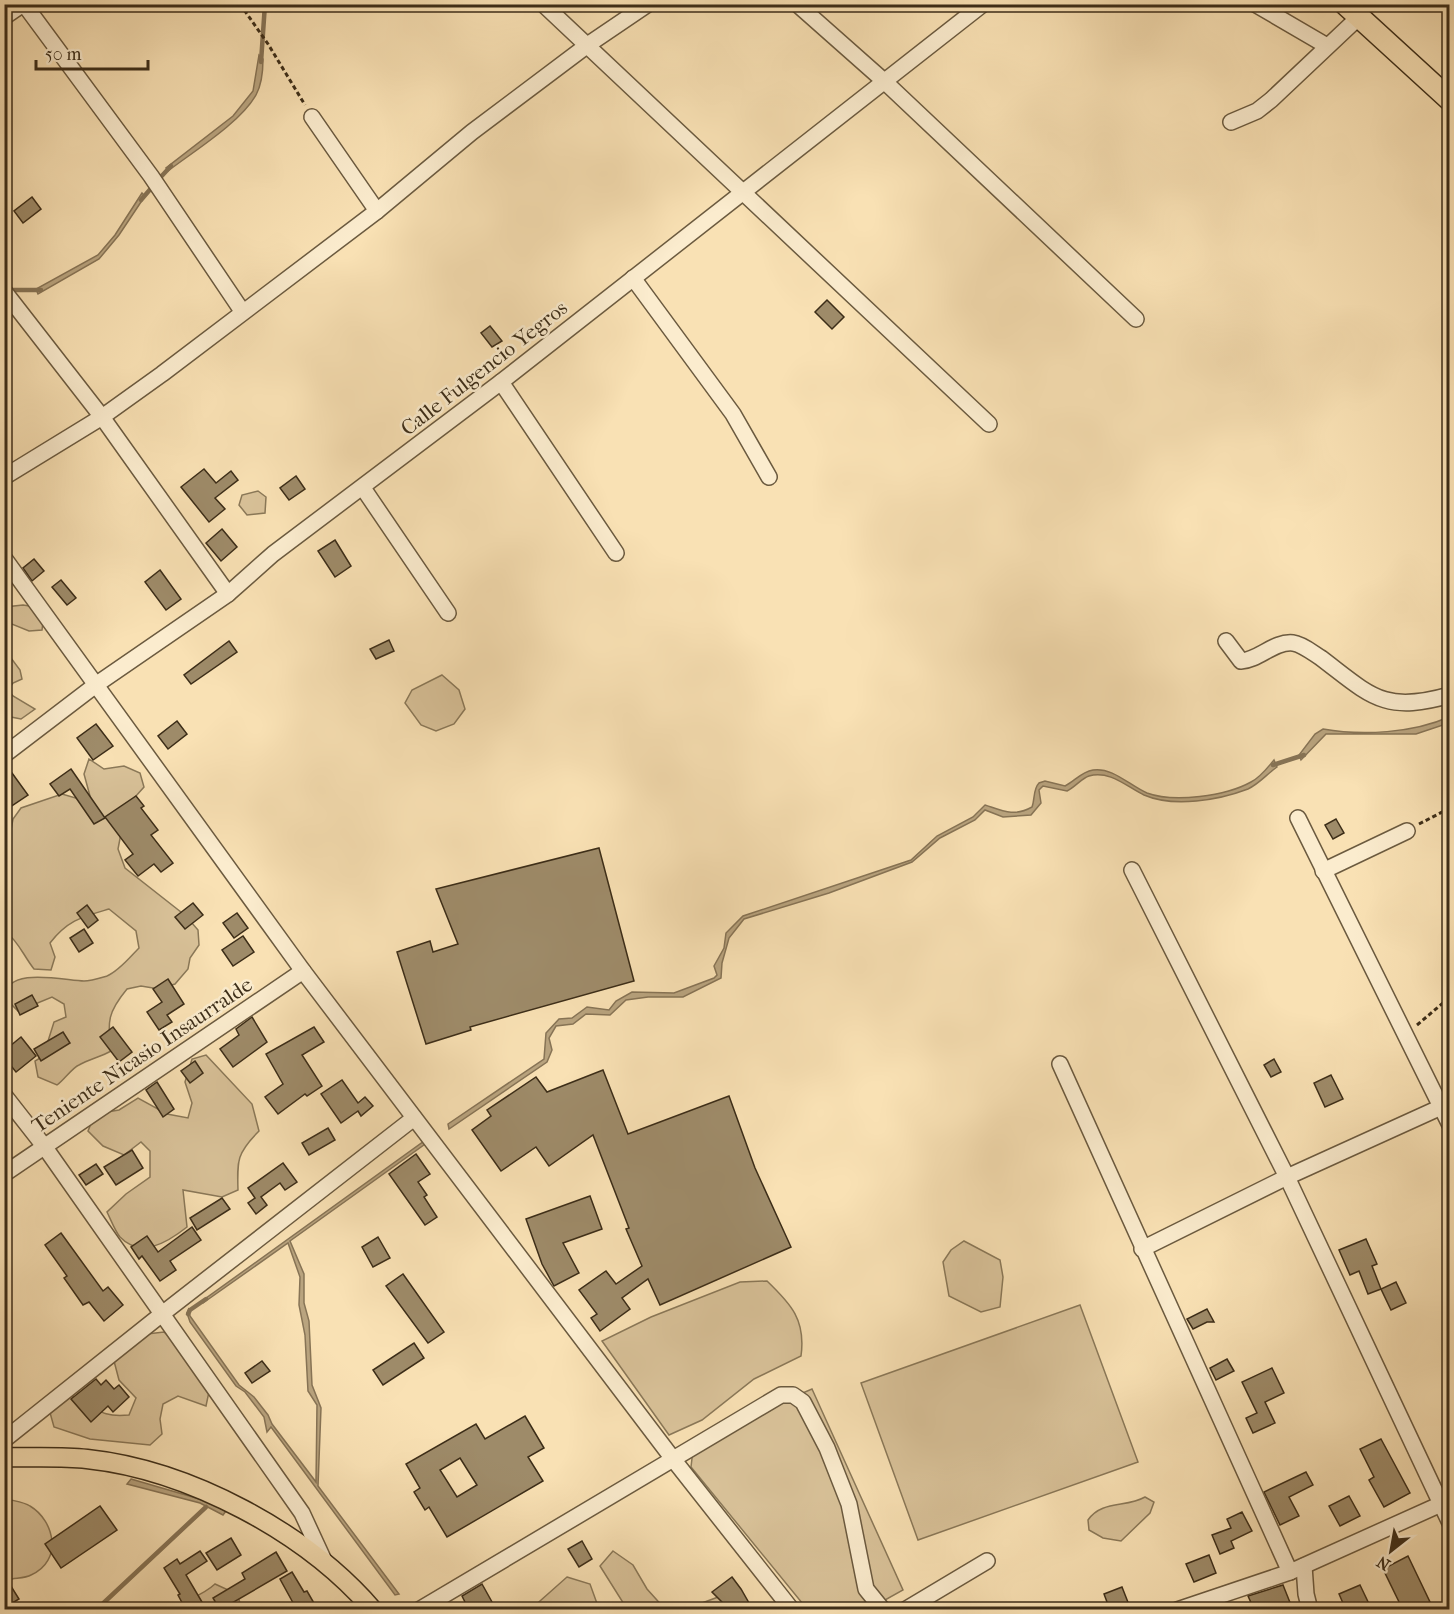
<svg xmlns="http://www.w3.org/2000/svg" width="1454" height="1614" font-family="'IM FELL French Canon',serif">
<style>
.green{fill:#d9c299;stroke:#8a7858;stroke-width:1.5}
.water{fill:#b9a47f;stroke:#877456;stroke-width:1.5}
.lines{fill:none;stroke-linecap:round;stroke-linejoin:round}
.stream{stroke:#877456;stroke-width:4.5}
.building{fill:#9e8b69;stroke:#3c2d18;stroke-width:1.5;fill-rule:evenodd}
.minor-casing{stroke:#6b5a3f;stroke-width:18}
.major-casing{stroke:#3c2d18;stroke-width:21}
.highway-casing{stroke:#3c2d18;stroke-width:24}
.path{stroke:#3c2d18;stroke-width:3;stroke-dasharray:4.5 3;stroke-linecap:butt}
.minor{stroke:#fbecce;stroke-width:15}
.major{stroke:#f9e1b4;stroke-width:18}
.highway{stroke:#f9e1b4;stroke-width:21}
.labels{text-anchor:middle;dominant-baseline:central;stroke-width:5;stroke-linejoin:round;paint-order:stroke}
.street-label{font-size:21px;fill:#3c2d18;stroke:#fbecce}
</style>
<rect width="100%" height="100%" fill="#f9e1b4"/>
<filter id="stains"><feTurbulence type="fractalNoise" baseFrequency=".00333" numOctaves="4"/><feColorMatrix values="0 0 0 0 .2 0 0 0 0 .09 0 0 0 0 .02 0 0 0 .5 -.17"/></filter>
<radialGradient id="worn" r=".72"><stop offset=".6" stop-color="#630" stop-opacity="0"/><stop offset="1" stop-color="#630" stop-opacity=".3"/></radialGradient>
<!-- green -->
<g class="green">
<polygon points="258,491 266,497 265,513 247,515 239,505 242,495"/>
<polygon points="23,605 36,607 44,614 42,630 29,631 12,624 5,630 5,607"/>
<polygon points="5,650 20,670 22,679 13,683 8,690 13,696 35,709 21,719 11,717 5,708"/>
<polygon points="442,675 459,690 465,709 454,724 436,731 421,725 405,703 412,690"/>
<path d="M89,759l15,10 20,-3 16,7 4,14 -18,20 -8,42 7,19 61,48 12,14 1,15 -9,13 -2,11 -13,15 -16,5 -18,-3 -14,3c-19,23 -20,32 -16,62 -10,6 -22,8 -32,14 -7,3 -15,15 -22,20l-19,-8 -3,-16 13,-8v-12l6,-19 12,-5 -2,-13 -12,-7 -34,14 -13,-13c0,-33 61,-17 79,-17 6,0 16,-3 23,-5 12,-5 23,-19 32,-28l-3,-17 -27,-22c-27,8 -41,11 -59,34l5,14 -4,13 -17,-1c-11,-14 -15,-27 -29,-38v-94l5,-2 3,-16 8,-11 41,-14 17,5 11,-3 -6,-22z"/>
<path d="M206,1055l46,49 7,27c-22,22 -22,29 -21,59l-16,7 -39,-7 4,37c-19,15 -46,32 -67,10 -5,-6 -9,-17 -13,-25l19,-18 24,-17v-26l-9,-9 -17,13 -21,-9 -15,-15 7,-17 24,-4 19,-12 29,16 21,4 4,-15 -7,-21 7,-23z"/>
<polygon points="964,1241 1000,1260 1003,1277 1000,1307 981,1312 949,1296 943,1262 951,1250"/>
<path d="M767,1281c24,23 39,39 34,75l-47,23 -52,41 -33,15 -67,-94 49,-24 89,-35z"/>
<polygon points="1080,1305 1138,1462 918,1540 861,1383"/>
<path d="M164,1332l20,18 26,37 -4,19 -28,-10 -15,8 -3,15 2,15 -12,11 -60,-6 -36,-12 -5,-18 23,-13c28,9 22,22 57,19l7,-17 -17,-18 -5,-19 33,-27z"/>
<polygon points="812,1389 903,1590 869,1609 807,1609 691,1467 693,1450 777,1404"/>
<path d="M1145,1497l9,5 -4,11 -29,28 -18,-3 -14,-8 -1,-10c14,-20 38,-12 57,-23z"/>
<path d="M7,1499c7,2 17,3 23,7 25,15 33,55 1,69 -5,3 -13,3 -19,4l-7,-6 -1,-71z"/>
<polygon points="613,1551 633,1565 647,1589 665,1609 627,1609 600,1566"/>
<polygon points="567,1577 590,1584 599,1609 531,1609"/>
<path d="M215,1584l22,10 5,15 -72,1c16,-11 31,-13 45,-26z"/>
<polygon points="721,1596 732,1610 683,1610"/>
</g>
<!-- water -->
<g class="water">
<path d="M259,55l4,4c0,12 -1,25 -7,36 -16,28 -62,56 -88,76l-2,-3 67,-52 20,-25z"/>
<polygon points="142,193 145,196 119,235 99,259 38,294 36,289 98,255 115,235"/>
<path d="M1449,717v6l-33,11h-90l-25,26 -2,-5 16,-21 8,-5c39,7 90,4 126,-12z"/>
<path d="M1274,760l3,7c-10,7 -18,17 -29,22 -29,11 -74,19 -104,6 -17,-8 -34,-25 -55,-19 -7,2 -14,11 -22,15l-24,-5 -4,4 2,13 -10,12 -28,2 -18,-7 -10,10 -35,18 -28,24 -83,31 -85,26 -15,19 -7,25 -1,15 -38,19h-35l-22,3 -16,15 -24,-1 -13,10 -17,2 -7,12 3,12 -5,12 -98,67 -1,-5 96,-65 2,-26 13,-14 13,-1 15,-11 22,3 7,-9 16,-9 42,1 40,-15 3,-3 -3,-9 10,-18 2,-15 17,-17 168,-56 26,-24 36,-19 12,-12c18,6 29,12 47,2 3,-8 1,-18 7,-24l6,-2 20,5c10,-5 16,-14 28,-16 20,-3 37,16 54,23 27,10 79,3 104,-11 10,-5 16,-14 23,-22z"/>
<polygon points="427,1139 428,1142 290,1241 304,1274 304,1303 309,1321 312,1385 321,1408 318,1486 399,1594 395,1595 271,1427 267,1432 264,1417 245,1392 236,1386 190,1322 187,1313 189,1308 190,1316 239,1385 254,1397 268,1415 272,1424 316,1482 317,1405 308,1391 305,1335 299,1305 300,1277 288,1243 203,1303 202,1301"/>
<polygon points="131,1479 203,1500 226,1511 223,1515 200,1503 127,1484"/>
</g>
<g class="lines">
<!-- stream -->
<g class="stream">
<polyline points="261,62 265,4"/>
<polyline points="158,180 171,166"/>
<polyline points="141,200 153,186"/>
<polyline points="7,290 41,290"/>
<polyline points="1273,765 1304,755"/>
<polyline points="188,1314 190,1310 206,1299"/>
<polyline points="96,1610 206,1507"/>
</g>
</g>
<!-- building -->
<g class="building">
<polygon points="32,197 41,209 23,223 14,211"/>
<polygon points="827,300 844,317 832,329 815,312"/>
<polygon points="490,326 502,341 492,347 481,333"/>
<polygon points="204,469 216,483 231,471 238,480 215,498 225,509 209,522 181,487"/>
<polygon points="296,476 305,489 289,500 280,488"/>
<polygon points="222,529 237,547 221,561 206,543"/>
<polygon points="335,540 351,566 335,577 318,551"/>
<polygon points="34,559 44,571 32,581 23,568"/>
<polygon points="160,570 181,599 166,610 145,582"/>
<polygon points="61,580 76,598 67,605 52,587"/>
<polygon points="389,640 394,651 376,659 370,649"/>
<polygon points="229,641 237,652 191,684 184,675"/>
<polygon points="177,721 187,734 168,749 158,736"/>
<polygon points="96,724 113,746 93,760 77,738"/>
<polygon points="71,769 105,818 94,824 70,789 59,796 50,784"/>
<polygon points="12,773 28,795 4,811 4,779"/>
<polygon points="136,796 144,806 141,808 158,830 151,835 173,863 161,872 154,864 138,876 125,860 133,854 105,817"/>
<polygon points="1336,819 1344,833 1333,839 1325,825"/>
<polygon points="599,848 634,981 470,1027 471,1030 426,1044 397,952 430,941 433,952 458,944 436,889"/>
<polygon points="193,903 203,915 185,929 175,917"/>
<polygon points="87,905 98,920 88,928 77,913"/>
<polygon points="237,913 248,928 234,938 223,923"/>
<polygon points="84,929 93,943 79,952 70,938"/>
<polygon points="243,936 254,952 233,966 222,950"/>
<polygon points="168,979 184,1004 167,1015 172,1022 159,1030 147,1012 162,1002 153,989"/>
<polygon points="32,995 38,1006 20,1015 15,1004"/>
<polygon points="252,1017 267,1042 233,1067 220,1049 239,1035 236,1029"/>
<polygon points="113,1027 132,1052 119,1062 100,1037"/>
<polygon points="314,1027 324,1042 302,1055 322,1086 307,1096 305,1094 278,1114 265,1097 283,1084 266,1054"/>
<polygon points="63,1032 70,1043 41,1061 34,1049"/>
<polygon points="21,1037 36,1056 16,1072 4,1057 4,1051"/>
<polygon points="1274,1059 1281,1072 1271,1077 1264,1065"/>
<polygon points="195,1061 203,1073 190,1083 181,1071"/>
<polygon points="603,1070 628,1134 729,1096 755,1168 791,1247 660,1305 648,1279 622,1298 630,1309 600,1331 591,1318 597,1314 579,1290 606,1271 616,1284 642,1266 626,1229 629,1228 593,1135 549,1166 536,1147 501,1171 472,1130 491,1116 487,1110 536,1077 547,1092"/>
<polygon points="1331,1075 1343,1099 1325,1107 1314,1083"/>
<polygon points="342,1080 358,1103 365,1097 373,1106 361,1116 358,1111 341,1123 321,1094"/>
<polygon points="157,1082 174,1109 163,1117 146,1090"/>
<polygon points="328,1128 335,1140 309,1155 302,1143"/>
<polygon points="132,1150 143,1168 116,1185 104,1167"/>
<polygon points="416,1154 430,1174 418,1182 427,1195 424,1197 437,1217 425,1225 389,1174"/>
<polygon points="283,1163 297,1182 285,1190 280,1183 261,1197 267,1205 256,1214 248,1203 255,1198 248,1188"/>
<polygon points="96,1164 103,1174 86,1185 79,1175"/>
<polygon points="590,1196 602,1229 563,1243 579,1273 554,1286 542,1264 526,1219"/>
<polygon points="222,1198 230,1209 197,1230 190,1218"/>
<polygon points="192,1227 201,1240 170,1261 176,1270 160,1281 142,1256 139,1259 131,1247 147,1236 158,1252"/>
<polygon points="61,1233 103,1291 108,1287 123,1305 104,1321 89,1302 83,1305 64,1278 67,1276 45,1245"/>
<polygon points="378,1237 390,1258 373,1267 362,1247"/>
<polygon points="1366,1239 1377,1264 1372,1266 1381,1289 1368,1294 1359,1271 1350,1275 1339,1250"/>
<polygon points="403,1274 444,1332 428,1343 386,1286"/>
<polygon points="1396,1282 1406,1303 1391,1310 1381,1289"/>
<polygon points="1207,1309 1214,1322 1207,1322 1193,1329 1187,1319"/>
<polygon points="414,1343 424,1358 383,1385 373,1370"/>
<polygon points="1227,1359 1234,1371 1216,1380 1210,1368"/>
<polygon points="262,1361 270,1371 252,1383 245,1373"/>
<polygon points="1272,1368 1284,1393 1265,1402 1275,1423 1253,1433 1246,1418 1257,1413 1242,1382"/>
<polygon points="96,1379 101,1385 106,1380 114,1389 119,1385 129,1397 113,1412 108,1406 91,1422 71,1399"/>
<path d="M525,1416l19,32 -16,9 15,24 -96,56 -18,-30 -4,3 -11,-18 6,-4 -14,-24 70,-40 9,15zM460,1458l17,27 -20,12 -17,-27z"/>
<polygon points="1381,1439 1410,1493 1384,1507 1369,1480 1374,1477 1360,1449"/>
<polygon points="1306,1472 1313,1485 1289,1497 1299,1516 1280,1525 1264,1492"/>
<polygon points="1349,1496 1360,1516 1340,1526 1329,1506"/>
<polygon points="100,1506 117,1530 61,1568 45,1544"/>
<polygon points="1242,1512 1252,1531 1231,1541 1234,1548 1220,1554 1212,1535 1231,1528 1227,1519"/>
<polygon points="231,1538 241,1555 217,1570 206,1553"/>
<polygon points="582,1541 592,1559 579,1567 568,1549"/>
<polygon points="200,1551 207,1561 186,1575 202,1602 186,1610 178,1595 180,1594 164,1568 177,1559 180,1564"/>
<polygon points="276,1552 287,1571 220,1610 213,1598 245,1579 242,1573"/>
<polygon points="1209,1555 1216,1573 1194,1582 1186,1564"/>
<polygon points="1408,1556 1430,1602 1414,1610 1403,1610 1383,1569"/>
<polygon points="292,1572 304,1592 307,1591 318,1610 297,1610 280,1579"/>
<polygon points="4,1575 19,1599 4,1608"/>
<polygon points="732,1577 741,1589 753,1610 730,1610 712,1592"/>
<polygon points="482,1584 492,1602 477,1610 469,1610 462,1596"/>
<polygon points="1283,1585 1293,1610 1267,1610 1264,1603 1253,1607 1248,1596"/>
<polygon points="1360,1585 1370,1606 1363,1610 1346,1610 1339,1594"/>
<polygon points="1122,1587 1131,1610 1110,1610 1104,1594"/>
</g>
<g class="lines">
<!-- minor casing -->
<g class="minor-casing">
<g id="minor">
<polyline points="24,4 151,176 242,311"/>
<polyline points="543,4 989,424"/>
<polyline points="797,4 884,81 1136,319"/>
<polyline points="1255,4 1327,46"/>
<polyline points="4,17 23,4"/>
<polyline points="312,117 377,211"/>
<polyline points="1231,122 1257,111 1271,100 1359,17"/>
<polyline points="633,278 733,414 769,477"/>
<polyline points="4,291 102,417 228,594"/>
<polyline points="501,382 616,553"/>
<polyline points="4,477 102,417 162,374 377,211 472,132 589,44 648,4"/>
<polyline points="363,488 448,613"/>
<polyline points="4,558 303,971 673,1459 792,1610"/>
<path d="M1226,641l15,20c18,-1 33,-20 52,-18 9,1 20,10 28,15 50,38 63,56 129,37"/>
<polyline points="4,755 97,684 228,594 273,554 501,382 983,4"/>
<polyline points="1298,818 1450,1125"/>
<polyline points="1132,870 1287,1177 1450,1523"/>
<polyline points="1323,871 1407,831"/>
<polyline points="1060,1064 1290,1572"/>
<polyline points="4,1095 44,1146 302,1513 326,1565"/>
<polyline points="4,1174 303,971"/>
<polyline points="1142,1249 1287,1177 1450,1103"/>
<polyline points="4,1440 162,1314 414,1118"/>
<polyline points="1304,1566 1306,1594 1310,1610"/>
<polyline points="419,1610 781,1395 793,1395 803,1402 827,1448 849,1504 866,1589 883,1610"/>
<polyline points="905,1610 987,1561"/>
<polyline points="1177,1610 1290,1572 1450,1500"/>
</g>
</g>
<!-- major casing -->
<g class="major-casing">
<path id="major" d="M4,1457c28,1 56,-1 83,2 102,11 219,73 286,151"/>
</g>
<!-- highway casing -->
<g class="highway-casing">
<polyline id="highway" points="1345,4 1450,100"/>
</g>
<!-- path -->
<g class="path">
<polyline points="240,4 268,44 305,105"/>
<polyline points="1419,824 1450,808"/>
<polyline points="1417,1025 1450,997"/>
</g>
<!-- minor -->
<use href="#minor" class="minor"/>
<!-- major -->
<use href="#major" class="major"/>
<!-- highway -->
<use href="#highway" class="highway"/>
</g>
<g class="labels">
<!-- street labels -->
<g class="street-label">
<text transform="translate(484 368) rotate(-38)">Calle Fulgencio Yegros</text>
<text transform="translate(142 1055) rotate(-34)">Teniente Nicasio Insaurralde</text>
</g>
</g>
<!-- margin -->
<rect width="1454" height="1614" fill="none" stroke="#f9e1b4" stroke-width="24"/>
<rect x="6" y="6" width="1442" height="1602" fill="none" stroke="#3c2d18" stroke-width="3"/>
<rect x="12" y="12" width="1430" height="1590" fill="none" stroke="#3c2d18" stroke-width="1.5"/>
<!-- north arrow -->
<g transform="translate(1391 1551) rotate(211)" stroke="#fbecce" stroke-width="4.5" paint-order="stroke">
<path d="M0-4.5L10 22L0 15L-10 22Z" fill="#3c2d18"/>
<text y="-9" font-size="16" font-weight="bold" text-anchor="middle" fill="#3c2d18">N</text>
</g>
<!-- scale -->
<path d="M36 60v9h112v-9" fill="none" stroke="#3c2d18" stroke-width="3"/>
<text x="45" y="60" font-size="18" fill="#3c2d18" stroke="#fbecce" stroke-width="4.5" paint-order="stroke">50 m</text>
<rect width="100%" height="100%" filter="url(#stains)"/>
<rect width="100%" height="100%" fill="url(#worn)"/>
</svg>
